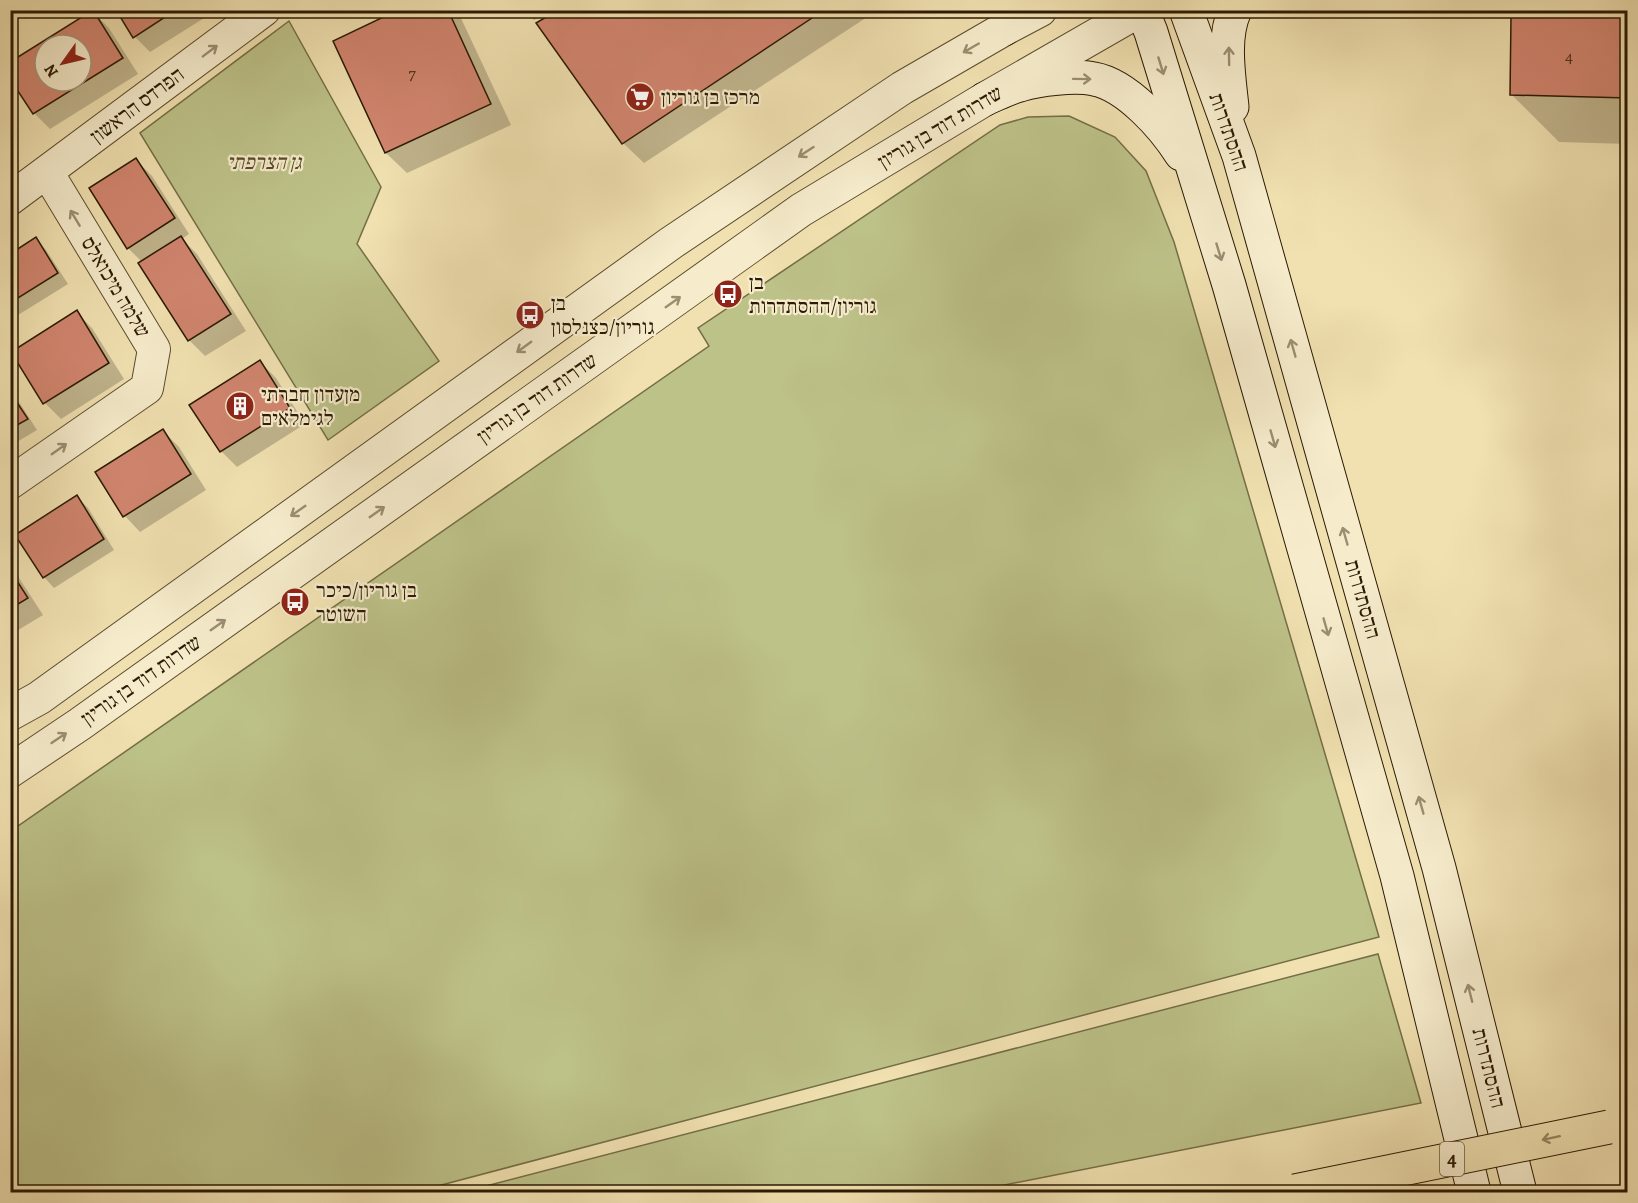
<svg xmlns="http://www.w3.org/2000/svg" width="1638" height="1203" font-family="Alegreya,'Frank Ruhl Libre',serif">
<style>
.green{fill:#bdc289;stroke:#746e46;stroke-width:1.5}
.shadow{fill:#0003;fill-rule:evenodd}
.building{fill:#d1856f;stroke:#2b1a03;stroke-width:1.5;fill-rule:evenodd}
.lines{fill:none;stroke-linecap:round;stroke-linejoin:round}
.minor-casing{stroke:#5c4c2e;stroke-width:34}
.tertiary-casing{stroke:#5c4c2e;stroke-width:35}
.secondary-casing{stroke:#2b1a03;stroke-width:35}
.minor{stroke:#f6eccc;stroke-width:32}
.tertiary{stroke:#f6eccc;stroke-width:33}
.secondary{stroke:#f6eccc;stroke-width:33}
.motorway-bridge-casing{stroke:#2b1a03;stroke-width:35;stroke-linecap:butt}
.motorway-bridge{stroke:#f1e1b1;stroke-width:33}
.oneway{stroke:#9b8e72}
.oneway2{stroke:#988763}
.labels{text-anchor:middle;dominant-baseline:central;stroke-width:4.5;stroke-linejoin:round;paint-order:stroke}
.number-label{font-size:18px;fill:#54351e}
.shield{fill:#f6eccc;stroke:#68593f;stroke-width:1.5}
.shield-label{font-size:20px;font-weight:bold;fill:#2b1a03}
.poi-label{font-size:21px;fill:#2b1a03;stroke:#f6eccc;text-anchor:start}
.street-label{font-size:21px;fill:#2b1a03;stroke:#f6eccc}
.park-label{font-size:21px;font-style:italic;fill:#574c2b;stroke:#f6eccc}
</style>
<rect width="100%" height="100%" fill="#f1e1b1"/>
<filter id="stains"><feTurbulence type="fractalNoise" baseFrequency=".00333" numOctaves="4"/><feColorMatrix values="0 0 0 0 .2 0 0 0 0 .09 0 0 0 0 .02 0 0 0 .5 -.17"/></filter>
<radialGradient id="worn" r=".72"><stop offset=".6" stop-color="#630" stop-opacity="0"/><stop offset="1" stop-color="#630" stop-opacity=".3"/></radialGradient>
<!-- green -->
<g class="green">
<polygon points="289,21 381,187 357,244 439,361 328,440 140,133"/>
<polygon points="1069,116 1115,137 1146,171 1174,242 1379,937 415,1192 11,1192 11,831 709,346 698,328 1000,125 1028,117"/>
<polygon points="1378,954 1421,1103 969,1192 463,1192"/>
</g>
<!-- shadow -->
<g class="shadow">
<polygon points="118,10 217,10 150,52 135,37"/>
<polygon points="402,10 456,10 459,14 511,125 407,173 386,153 335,42"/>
<polygon points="525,10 555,10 534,20"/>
<polygon points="561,10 878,10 644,163 623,143"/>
<polygon points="1628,10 1628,144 1559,142 1511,94 1527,18"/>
<path d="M93,12l16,16 29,46 -88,55 -16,-16 -24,-37v-12zM45,45h36v36h-36z"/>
<polygon points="136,160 152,176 189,234 182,239 197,254 246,331 205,356 189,340 140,264 142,262 128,248"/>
<polygon points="36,239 46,250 68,284 10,320 10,255"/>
<polygon points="76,312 92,328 124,379 61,419 45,403"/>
<polygon points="260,362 276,378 305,424 237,467 221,451 192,405"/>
<polygon points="10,388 37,430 10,446"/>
<polygon points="163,431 179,447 206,490 140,532 125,516"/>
<polygon points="77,497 88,508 114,550 54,588 44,577"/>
<polygon points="10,564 43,615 10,635"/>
</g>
<!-- building -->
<g class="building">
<path d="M93,10l30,48 -90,56 -23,-35v-17zM45,45h36v36h-36z"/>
<polygon points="116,10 176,10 133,38"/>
<polygon points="398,10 448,10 491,104 385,153 333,41"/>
<polygon points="558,10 824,10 622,144 536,23"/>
<polygon points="1525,10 1628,10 1628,98 1510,95 1511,17 1525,17"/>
<polygon points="136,158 175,218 127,249 89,188"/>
<polygon points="181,236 231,314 188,341 138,263"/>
<polygon points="36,237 58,273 10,303 10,254"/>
<polygon points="77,310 109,363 43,404 11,352"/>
<polygon points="260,360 290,408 220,452 189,405"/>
<polygon points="10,392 28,419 10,429"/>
<polygon points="163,429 191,474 123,517 95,472"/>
<polygon points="77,495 104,539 43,578 15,535"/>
<polygon points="10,570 28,598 10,609"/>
</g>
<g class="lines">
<!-- minor casing -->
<g class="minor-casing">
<g id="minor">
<polyline points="10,199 264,10"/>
<polyline points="10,483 147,388 154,349 47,172"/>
</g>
</g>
<!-- tertiary casing -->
<g class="tertiary-casing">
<g id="tertiary">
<polyline points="10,714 39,698 671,243 902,88 1004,29 1040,10"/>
<polyline points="10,771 80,724 801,210 985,99 1140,10"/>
</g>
</g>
<!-- secondary casing -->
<g class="secondary-casing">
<g id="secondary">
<polyline points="1142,10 1151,32 1229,285 1397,876 1474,1192"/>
<polyline points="1186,10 1239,156 1439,868 1520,1192"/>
<polyline points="1004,29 1021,10"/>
<path d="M985,99c12,-5 23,-11 35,-14 18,-6 56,-10 74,-6 33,6 70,48 87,75"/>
<path d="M1232,107c-3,-30 -10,-69 3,-97"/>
</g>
</g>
<!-- minor -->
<use href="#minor" class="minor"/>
<!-- tertiary -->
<use href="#tertiary" class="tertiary"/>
<!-- secondary -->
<use href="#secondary" class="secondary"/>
<!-- motorway-bridge casing -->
<g class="motorway-bridge-casing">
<polyline id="motorway-bridge" points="1295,1191 1609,1127"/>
</g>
<!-- motorway-bridge -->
<use href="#motorway-bridge" class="motorway-bridge"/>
</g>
<!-- one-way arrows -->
<defs><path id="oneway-shaft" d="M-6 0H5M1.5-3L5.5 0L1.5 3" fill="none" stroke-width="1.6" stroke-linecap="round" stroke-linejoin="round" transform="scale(1.5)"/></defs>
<g class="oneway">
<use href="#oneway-shaft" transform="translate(971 48) rotate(150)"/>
<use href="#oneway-shaft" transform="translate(210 51) rotate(-37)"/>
<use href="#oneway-shaft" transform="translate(1229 56) rotate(-91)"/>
<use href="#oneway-shaft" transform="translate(1161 66) rotate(73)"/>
<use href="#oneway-shaft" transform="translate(1082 79) rotate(1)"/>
<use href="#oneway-shaft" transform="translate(806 152) rotate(147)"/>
<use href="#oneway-shaft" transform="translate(75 218) rotate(-121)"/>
<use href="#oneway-shaft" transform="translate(1219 252) rotate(73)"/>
<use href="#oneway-shaft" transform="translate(673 302) rotate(-35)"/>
<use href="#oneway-shaft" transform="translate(524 347) rotate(144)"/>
<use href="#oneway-shaft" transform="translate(1293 348) rotate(-106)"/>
<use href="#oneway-shaft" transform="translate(1273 439) rotate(74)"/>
<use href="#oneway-shaft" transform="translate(59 449) rotate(-35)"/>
<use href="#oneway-shaft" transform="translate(298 511) rotate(145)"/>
<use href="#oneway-shaft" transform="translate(377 512) rotate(-35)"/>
<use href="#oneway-shaft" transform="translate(1345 536) rotate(-106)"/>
<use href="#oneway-shaft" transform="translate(218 625) rotate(-35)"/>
<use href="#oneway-shaft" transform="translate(1326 627) rotate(74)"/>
<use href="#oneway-shaft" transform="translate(59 738) rotate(-34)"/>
<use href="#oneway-shaft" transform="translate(1421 805) rotate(-106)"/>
<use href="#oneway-shaft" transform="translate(1470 993) rotate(-104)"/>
</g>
<use class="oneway2" href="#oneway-shaft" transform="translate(1551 1138) rotate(168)"/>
<!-- icons -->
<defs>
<g id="supermarket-disc" transform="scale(1.5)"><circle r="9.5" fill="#8f2418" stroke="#f6eccc"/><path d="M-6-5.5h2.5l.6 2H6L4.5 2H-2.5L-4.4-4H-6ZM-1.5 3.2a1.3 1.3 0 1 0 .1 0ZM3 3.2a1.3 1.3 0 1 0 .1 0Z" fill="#fff"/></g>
<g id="bus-disc" transform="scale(1.5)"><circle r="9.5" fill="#8f2418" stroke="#f6eccc"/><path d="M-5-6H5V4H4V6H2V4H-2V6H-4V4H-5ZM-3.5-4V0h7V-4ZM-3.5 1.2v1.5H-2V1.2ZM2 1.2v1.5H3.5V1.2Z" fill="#fff"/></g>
<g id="building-disc" transform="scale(1.5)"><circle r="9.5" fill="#8f2418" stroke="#f6eccc"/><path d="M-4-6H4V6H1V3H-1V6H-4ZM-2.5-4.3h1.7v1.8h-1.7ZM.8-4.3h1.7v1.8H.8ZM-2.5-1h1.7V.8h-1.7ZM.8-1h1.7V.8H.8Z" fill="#fff"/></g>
</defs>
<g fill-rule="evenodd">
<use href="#supermarket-disc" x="640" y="97"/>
<use href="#bus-disc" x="728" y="294"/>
<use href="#bus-disc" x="530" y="315"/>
<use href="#building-disc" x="240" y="406"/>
<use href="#bus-disc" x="295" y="602"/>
</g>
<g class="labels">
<!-- number labels -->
<g class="number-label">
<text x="1569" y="56">4</text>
<text x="412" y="73">7</text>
</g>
<!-- shield labels -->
<rect class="shield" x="1440" y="1142" width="24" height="34" rx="4.5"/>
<g class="shield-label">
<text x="1452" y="1159">4</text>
</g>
<!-- poi labels -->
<g class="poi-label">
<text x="661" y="97">מרכז בן גוריון</text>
<text x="749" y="282">בן<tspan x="749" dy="24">גוריון/ההסתדרות</tspan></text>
<text x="551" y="303">בן<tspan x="551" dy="24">גוריון/כצנלסון</tspan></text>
<text x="261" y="394">מןעדון חברתי<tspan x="261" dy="24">לגימלאים</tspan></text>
<text x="316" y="590">בן גוריון/כיכר<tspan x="316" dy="24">השוטר</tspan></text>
</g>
<!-- street labels -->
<g class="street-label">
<text transform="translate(137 105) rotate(-37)">הפרדס הראשון</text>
<text transform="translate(940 127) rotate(-31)">שדרות דוד בן גוריון</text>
<text transform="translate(1229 132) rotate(71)">ההסתדרות</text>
<text transform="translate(116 287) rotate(59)">שלמה מיכואלס</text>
<text transform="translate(537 398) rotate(-35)">שדרות דוד בן גוריון</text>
<text transform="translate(1363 599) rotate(74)">ההסתדרות</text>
<text transform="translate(141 680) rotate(-35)">שדרות דוד בן גוריון</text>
<text transform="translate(1489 1068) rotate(76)">ההסתדרות</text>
</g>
<!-- park labels -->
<g class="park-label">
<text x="264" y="162">גן הצרפתי</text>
</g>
</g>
<!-- margin -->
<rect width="1638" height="1203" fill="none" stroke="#f1e1b1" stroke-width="36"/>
<rect x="12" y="12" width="1614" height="1179" fill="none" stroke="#2b1a03" stroke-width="3"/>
<rect x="18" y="18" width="1602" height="1167" fill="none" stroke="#2b1a03" stroke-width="1.5"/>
<!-- north arrow -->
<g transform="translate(63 63) rotate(236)"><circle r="28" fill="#f6eccc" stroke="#a5987c" stroke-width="1.5"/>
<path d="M0-4.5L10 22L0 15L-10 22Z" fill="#8f2418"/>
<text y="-9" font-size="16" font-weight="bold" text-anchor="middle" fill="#2b1a03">N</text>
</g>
<rect width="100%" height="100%" filter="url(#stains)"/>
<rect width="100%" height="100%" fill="url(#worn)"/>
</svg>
